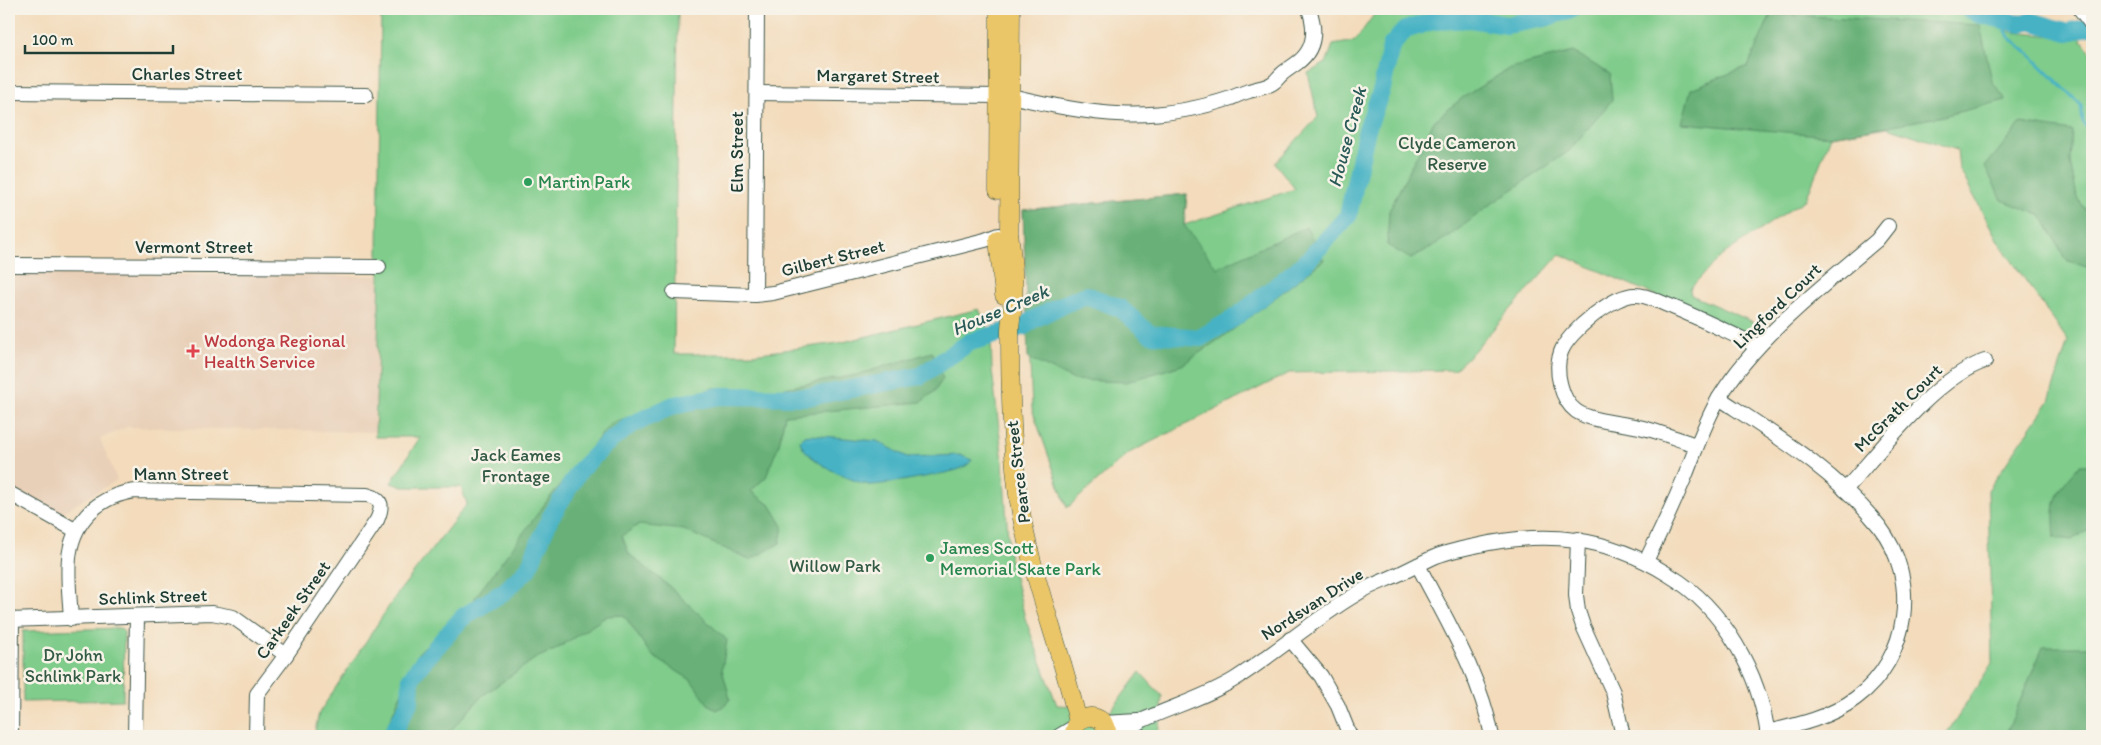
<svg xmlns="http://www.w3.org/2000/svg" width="2101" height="745" font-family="Itim,sans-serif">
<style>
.built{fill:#e8cfb7}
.green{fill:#7fcc8b;stroke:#4f8460}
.forest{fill:#67b077;stroke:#437656}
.water{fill:#46b2c4;stroke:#32787c}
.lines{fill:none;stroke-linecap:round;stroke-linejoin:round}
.stream{stroke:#46b2c4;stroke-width:3}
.river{stroke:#46b2c4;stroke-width:18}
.minor-casing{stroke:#3f5548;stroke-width:16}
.major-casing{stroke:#3f5548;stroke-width:19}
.minor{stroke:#fff;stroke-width:14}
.major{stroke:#ebc669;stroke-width:18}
.leisure-dot{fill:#2e9e5b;stroke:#f7f3e8;stroke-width:2}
.health-dot{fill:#e0444e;stroke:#f7f3e8;stroke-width:2}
.labels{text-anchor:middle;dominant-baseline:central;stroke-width:5;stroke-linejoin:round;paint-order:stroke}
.street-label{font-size:18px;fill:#1f3d34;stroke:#f7f3e8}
.park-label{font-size:18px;fill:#325a45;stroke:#f7f3e8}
.leisure-label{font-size:18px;fill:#27864d;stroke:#f7f3e8;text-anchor:start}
.health-label{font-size:18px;fill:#be3a42;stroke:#f7f3e8;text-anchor:start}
.water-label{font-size:19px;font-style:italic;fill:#295a58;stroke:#f7f3e8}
</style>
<rect width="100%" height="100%" fill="#f7f3e8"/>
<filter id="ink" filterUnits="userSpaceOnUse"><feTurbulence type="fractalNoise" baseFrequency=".02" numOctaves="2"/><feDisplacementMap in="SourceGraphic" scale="10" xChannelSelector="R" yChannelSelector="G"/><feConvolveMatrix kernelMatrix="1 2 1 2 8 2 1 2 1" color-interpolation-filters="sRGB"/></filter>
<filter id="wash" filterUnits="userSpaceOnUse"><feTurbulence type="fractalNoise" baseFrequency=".0096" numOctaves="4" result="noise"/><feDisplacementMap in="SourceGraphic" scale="20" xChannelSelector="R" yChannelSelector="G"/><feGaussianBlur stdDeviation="1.12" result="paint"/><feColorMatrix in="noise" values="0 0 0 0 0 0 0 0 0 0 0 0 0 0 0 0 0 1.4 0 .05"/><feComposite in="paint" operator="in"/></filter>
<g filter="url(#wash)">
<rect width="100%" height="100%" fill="#f3dbbb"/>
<!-- built -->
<polygon class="built" points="9,274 380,276 375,432 127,427 100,439 117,480 56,516 9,488"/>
<!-- green -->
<g class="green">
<polygon points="381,9 678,9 674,354 752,354 839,343 979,309 991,336 992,370 1003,462 1009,553 1025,618 1057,705 1095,707 1107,716 1140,672 1162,696 1158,736 314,736 319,713 397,594 467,504 461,487 403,487 391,483 420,437 375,437 380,276 378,254"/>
<polygon points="1378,9 1963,9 2011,32 2065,37 2077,33 2092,54 2092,736 1945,736 1992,663 1988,490 2049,401 2068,341 1998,241 1959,168 1957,150 1888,127 1831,136 1806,199 1724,254 1690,288 1691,295 1758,324 1747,335 1560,254 1472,353 1454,370 1289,373 1129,453 1067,508 1032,409 1023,210 1187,194 1184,225 1295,189 1275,163 1318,117 1308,73 1326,63 1333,45 1355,41"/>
<polygon points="120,628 124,632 123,700 23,702 23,631"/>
</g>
<!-- forest -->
<g class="forest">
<polygon points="1771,14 1980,25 1992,81 2006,100 1939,117 1831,136 1682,123 1691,89 1748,66"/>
<polygon points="1573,52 1610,74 1612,100 1569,151 1490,205 1451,235 1411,259 1387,245 1389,211 1434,121 1462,98 1510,68"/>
<polygon points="2021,123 2072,131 2070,162 2077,196 2092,221 2092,269 2066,260 2042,216 2002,200 1985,167"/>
<polygon points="1187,194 1184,225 1217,268 1306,227 1324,260 1241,324 1182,365 1126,382 1074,380 1028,358 1023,210"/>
<polygon points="932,352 943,379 934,392 921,402 785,415 779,444 766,477 751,491 771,506 783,526 780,543 750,560 684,530 638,525 622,536 629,554 670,587 727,640 722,669 730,699 725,705 717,710 708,704 691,680 651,655 624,615 607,616 555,650 536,658 482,696 446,736 383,736 419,652 474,599 547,501 611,423 713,388 779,389 856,375"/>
<path d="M2080,465h12v63l-20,12 -17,-2c-3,-39 -1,-44 25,-73z"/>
<polygon points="2043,647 2092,647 2092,736 2005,736"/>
</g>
<!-- water -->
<path class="water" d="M811,435l66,6 30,16 53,-2 12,5c-4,6 -11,9 -19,11 -10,3 -76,15 -84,14 -18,-4 -64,-24 -69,-44l5,-5z"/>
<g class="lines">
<!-- stream -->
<polyline class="stream" points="2000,19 2009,37 2028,53 2081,105 2083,122 2092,135"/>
<!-- river -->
<g class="river">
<polyline points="1969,9 1978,14 2021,24 2031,21 2068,32 2092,26"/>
<polyline points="391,736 410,701 411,678 422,663 463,617 505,591 528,569 550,518 580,470 606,444 631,425 674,405 720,396 808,397 920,376 970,342 1025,326 1032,320 1060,306 1086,295 1120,308 1150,334 1200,338 1236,317 1305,263 1348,216 1367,129 1382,89 1391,46 1405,30 1433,21 1471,19 1507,25 1545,18 1571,9"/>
</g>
</g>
</g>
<g filter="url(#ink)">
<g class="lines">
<!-- minor casing -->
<g class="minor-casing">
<g id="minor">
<polyline points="2080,9 2092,25"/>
<polyline points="9,92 366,95"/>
<polyline points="757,93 998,96"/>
<path d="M1011,96c81,19 140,29 220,2 6,-3 12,-5 18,-7 8,-3 18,-3 25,-9 3,-2 5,-6 8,-8 4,-4 10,-7 15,-11 19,-14 19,-34 12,-54"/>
<polyline points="9,265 379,267"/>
<polyline points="674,292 755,295 773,293 985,240 998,235"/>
<polyline points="755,295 757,9"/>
<path d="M1719,398c56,37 117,74 160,128 41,53 31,132 -23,172 -26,20 -58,27 -89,34"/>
<path d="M1696,445c-19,-6 -38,-14 -57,-18 -18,-4 -49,-6 -63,-16 -15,-11 -22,-41 -15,-59 7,-20 53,-58 75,-57 10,0 19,5 29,9 31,12 62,28 93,42"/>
<path d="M1845,490c36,-40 89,-112 140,-129"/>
<polyline points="9,493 75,530"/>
<polyline points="1578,539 1576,595 1578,611 1583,626 1613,692 1623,736"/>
<path d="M1646,561c14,-28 28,-58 40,-87 10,-25 19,-52 33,-76 37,-61 104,-112 158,-158l11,-14"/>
<path d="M1418,565c28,55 62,109 74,171"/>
<path d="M71,619c-2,-39 -11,-78 20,-108 13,-12 27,-18 45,-20l231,4c16,4 16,11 10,25l-91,135 -29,39 -1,42"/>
<polyline points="9,620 212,613 233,617 286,655"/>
<polyline points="1290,639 1321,676 1338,706 1350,736"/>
<polyline points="1103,723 1139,721"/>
<polyline points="11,736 12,619"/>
<polyline points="135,736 137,616"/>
<polyline points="1059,736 1074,727"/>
<path d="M1115,736c10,-4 18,-11 28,-16 31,-14 63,-23 92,-41 41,-26 78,-59 120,-84 13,-9 29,-14 44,-21 11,-5 22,-11 33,-16 13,-6 28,-9 43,-12 71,-16 132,-10 194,29 55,33 91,99 99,161"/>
</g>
</g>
<!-- major casing -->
<g class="major-casing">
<g id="major">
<path d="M1011,9l-2,224c3,24 6,48 4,72 -1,9 -3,17 -3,26 0,52 1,104 7,156 10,81 43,156 61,235"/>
<polyline points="998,190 999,9"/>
<polyline points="998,239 1004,295"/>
<path d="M1073,736l4,-13c8,-8 17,-8 26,-1l4,9v5"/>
</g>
</g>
<!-- minor -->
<use href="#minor" class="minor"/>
<!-- major -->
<use href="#major" class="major"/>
</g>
</g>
<!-- markers -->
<g class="leisure-dot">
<circle cx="528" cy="182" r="5"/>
<circle cx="930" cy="558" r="5"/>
</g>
<path class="health-dot" d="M190.5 343.5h5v5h5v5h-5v5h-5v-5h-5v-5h5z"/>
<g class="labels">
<!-- street labels -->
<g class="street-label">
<text x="187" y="74">Charles Street</text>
<text transform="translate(878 76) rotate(1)">Margaret Street</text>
<text transform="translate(737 152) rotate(-90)">Elm Street</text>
<text x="194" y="247">Vermont Street</text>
<text transform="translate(833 258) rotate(-14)">Gilbert Street</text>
<text transform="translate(1777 306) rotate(-44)">Lingford Court</text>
<text transform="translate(1898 408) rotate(-45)">McGrath Court</text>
<text transform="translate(1018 472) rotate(-97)">Pearce Street</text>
<text x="181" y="474">Mann Street</text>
<text transform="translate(153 597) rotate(-2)">Schlink Street</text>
<text transform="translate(1312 604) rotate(-33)">Nordsvan Drive</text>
<text transform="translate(293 610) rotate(-55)">Carkeek Street</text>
</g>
<!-- park labels -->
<g class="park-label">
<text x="1457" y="143">Clyde Cameron<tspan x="1457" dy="21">Reserve</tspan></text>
<text x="516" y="455">Jack Eames<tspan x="516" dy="21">Frontage</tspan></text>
<text x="835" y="566">Willow Park</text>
<text x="73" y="655">Dr John<tspan x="73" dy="21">Schlink Park</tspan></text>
</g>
<!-- leisure labels -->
<g class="leisure-label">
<text x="538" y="182">Martin Park</text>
<text x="940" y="548">James Scott<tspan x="940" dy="21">Memorial Skate Park</tspan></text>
</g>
<!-- health labels -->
<g class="health-label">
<text x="204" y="341">Wodonga Regional<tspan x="204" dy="21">Health Service</tspan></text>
</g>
<!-- water labels -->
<g class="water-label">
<text transform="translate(1347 137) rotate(-75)">House Creek</text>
<text transform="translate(1000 310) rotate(-23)">House Creek</text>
</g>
</g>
<!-- margin -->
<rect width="2101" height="745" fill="none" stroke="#f7f3e8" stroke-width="30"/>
<!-- scale -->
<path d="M25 45v8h148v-8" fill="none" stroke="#1f3d34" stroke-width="2.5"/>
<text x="32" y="45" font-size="15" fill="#1f3d34" stroke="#f7f3e8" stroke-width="4" paint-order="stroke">100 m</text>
</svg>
